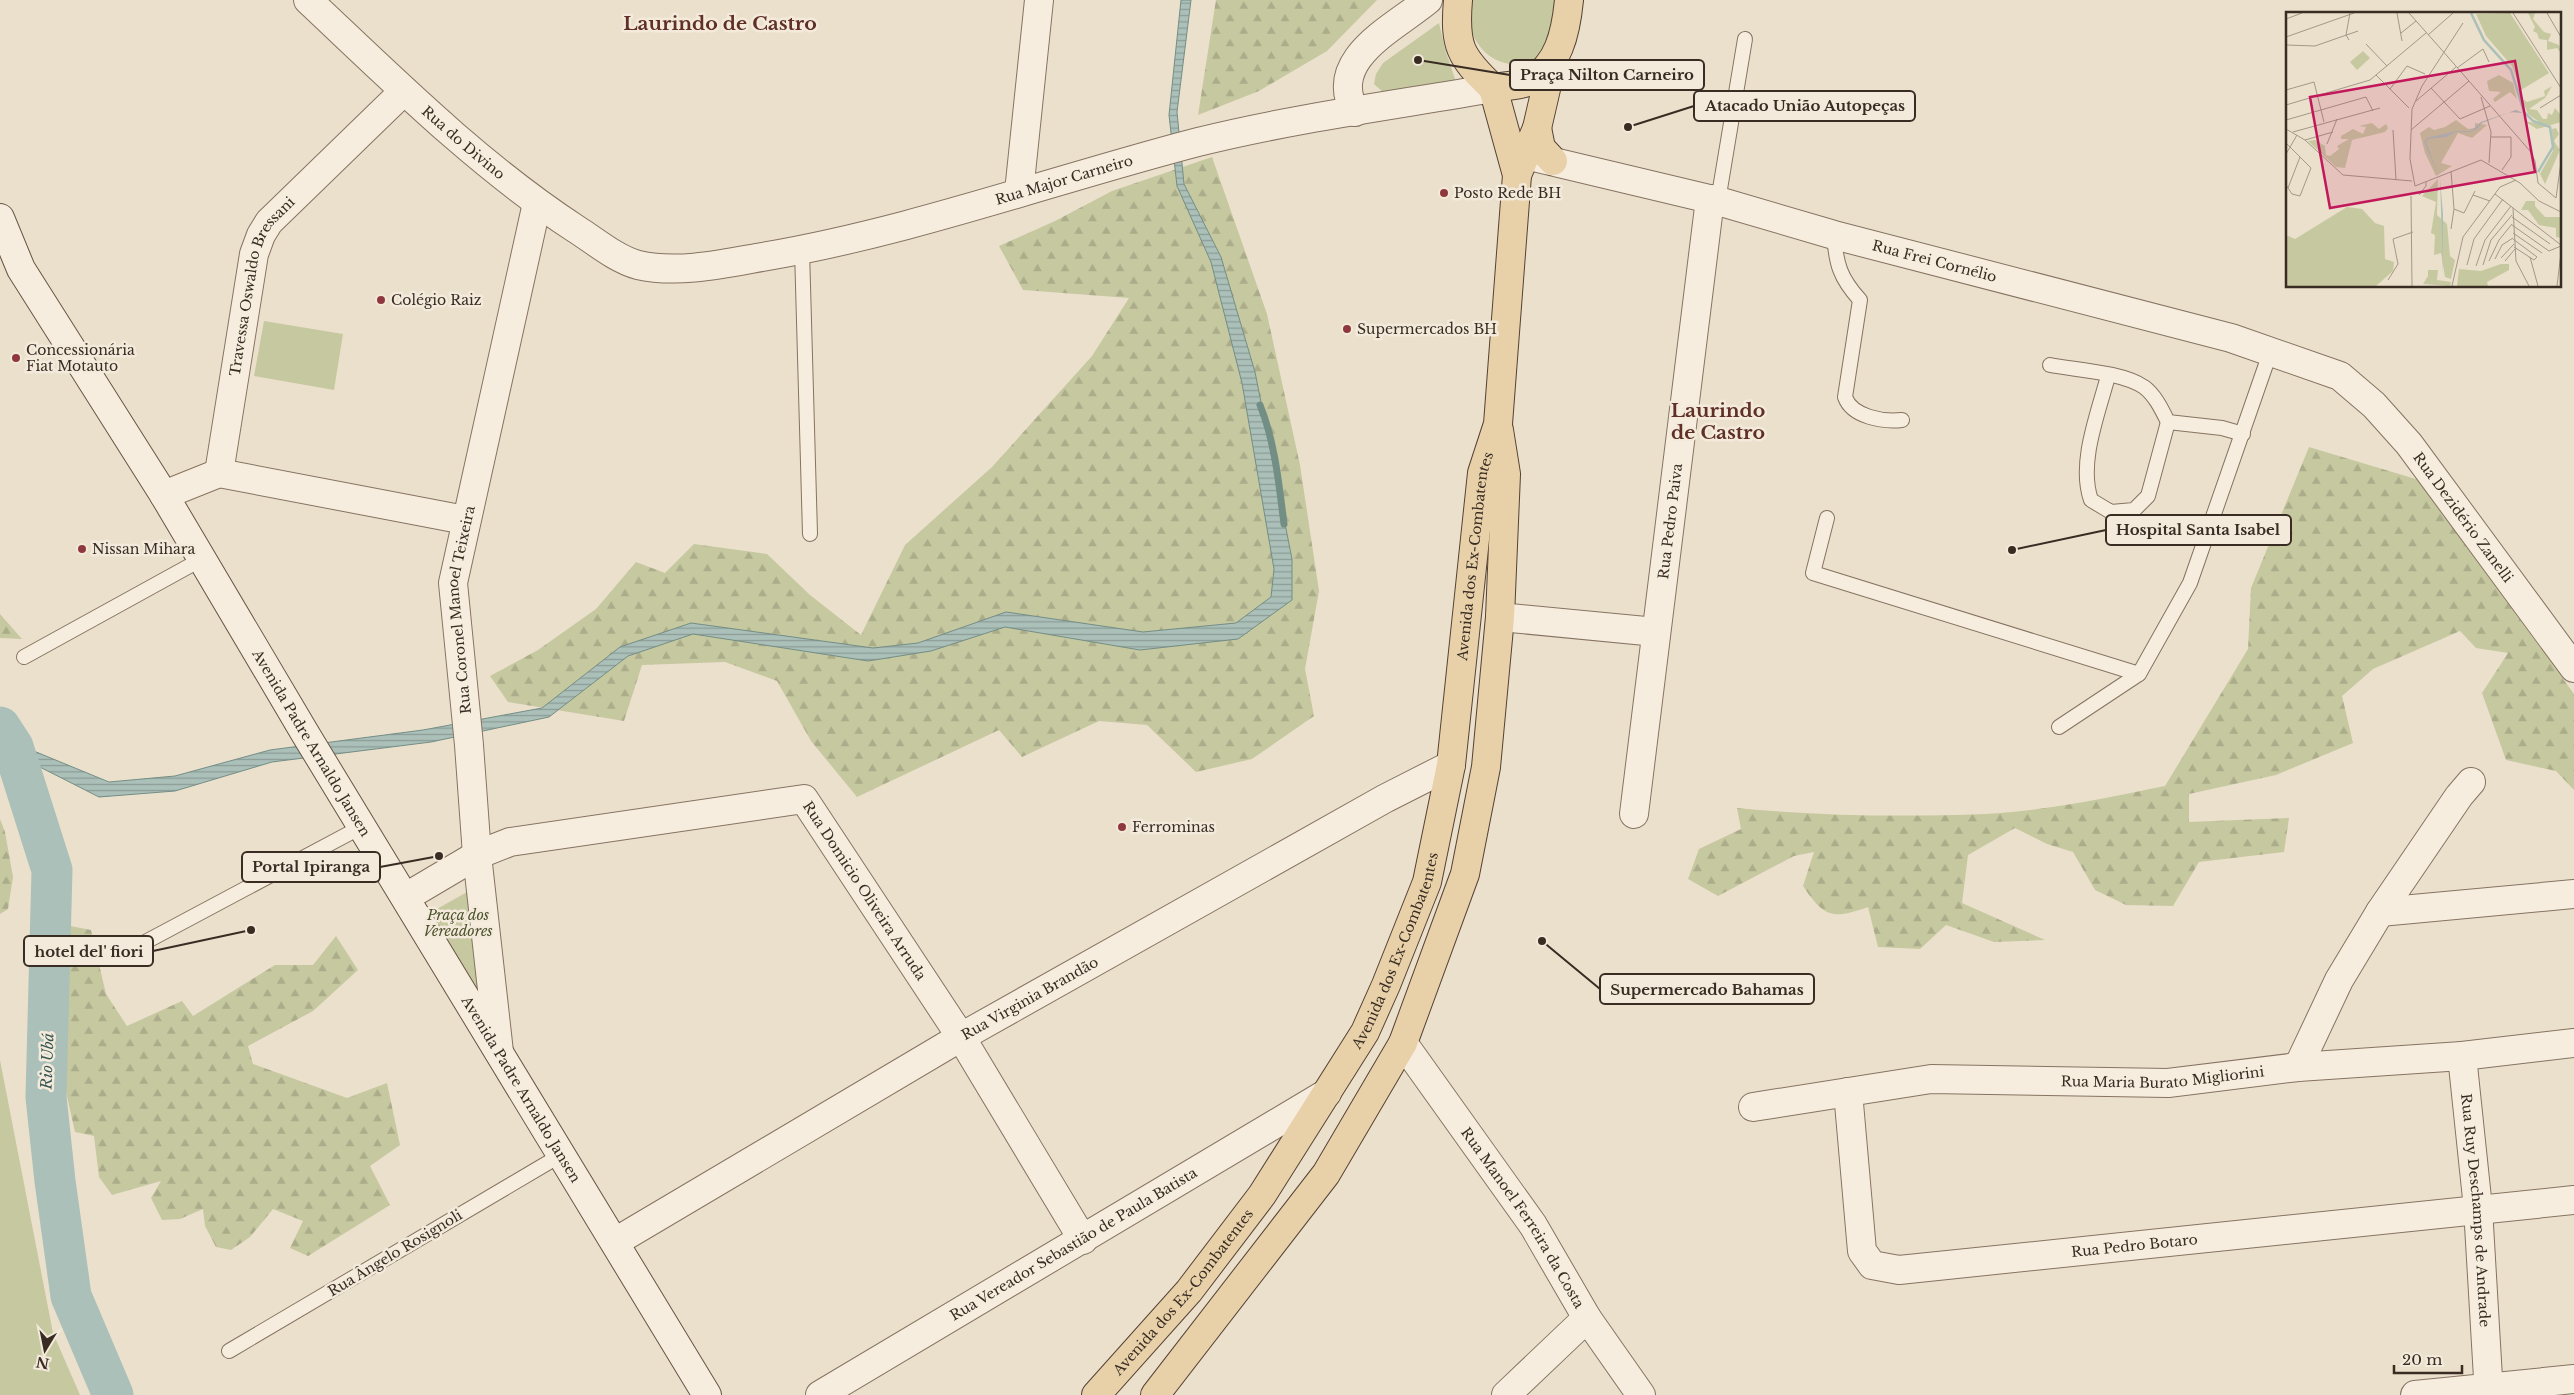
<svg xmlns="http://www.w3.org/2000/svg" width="2574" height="1395" font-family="'Libre Baskerville',serif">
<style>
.forest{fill:url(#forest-firs)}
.park{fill:#c6c8a0}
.water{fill:url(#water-rules);stroke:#738e85}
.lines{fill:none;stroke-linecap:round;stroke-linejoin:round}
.stream{stroke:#738e85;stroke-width:7}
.river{stroke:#abc0b9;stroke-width:41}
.service-casing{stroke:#867361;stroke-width:16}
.minor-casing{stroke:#867361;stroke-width:30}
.tertiary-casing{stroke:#867361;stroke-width:30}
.secondary-casing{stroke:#685444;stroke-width:30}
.primary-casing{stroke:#554235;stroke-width:30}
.service{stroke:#f6edde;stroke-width:14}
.minor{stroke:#f6edde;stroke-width:28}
.tertiary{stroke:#f6edde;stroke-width:28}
.secondary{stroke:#f6edde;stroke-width:28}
.primary{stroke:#e8d1a9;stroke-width:28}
.poi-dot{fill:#8e383e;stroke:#f3eadb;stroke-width:2}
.labels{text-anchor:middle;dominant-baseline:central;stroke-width:5;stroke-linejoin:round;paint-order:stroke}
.street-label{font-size:14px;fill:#382c23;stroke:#f3eadb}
.poi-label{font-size:14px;fill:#382c23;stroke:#f3eadb;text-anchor:start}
.park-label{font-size:14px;font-style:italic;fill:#4b522c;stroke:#f3eadb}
.water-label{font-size:15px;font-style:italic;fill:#345652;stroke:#f3eadb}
.district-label{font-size:19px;font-weight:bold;fill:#603027;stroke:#f3eadb}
.inset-river{fill:none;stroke:#abc0b9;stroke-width:2.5}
.inset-road{fill:none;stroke:#a39888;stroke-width:1}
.view{fill:#c2185b;fill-opacity:0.15;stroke:#c2185b;stroke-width:2.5}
.inset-edge{fill:none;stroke:#382c23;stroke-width:2.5}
.leader{fill:none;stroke:#382c23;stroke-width:2}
.callout-dot{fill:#382c23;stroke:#f3eadb;stroke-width:2}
.callout{fill:#f3eadb;stroke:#382c23;stroke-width:2}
.callout-label{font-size:15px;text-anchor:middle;font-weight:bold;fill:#382c23}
</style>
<defs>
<pattern id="forest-firs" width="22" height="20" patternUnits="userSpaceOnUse" patternTransform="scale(1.25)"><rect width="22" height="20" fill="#c6c8a0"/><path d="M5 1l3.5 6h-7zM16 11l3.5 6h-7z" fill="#abac8a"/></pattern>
<pattern id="water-rules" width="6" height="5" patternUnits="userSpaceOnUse" patternTransform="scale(1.25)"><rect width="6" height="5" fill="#abc0b9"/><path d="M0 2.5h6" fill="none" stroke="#8c9c96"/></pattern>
</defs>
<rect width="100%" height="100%" fill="#ebe0cc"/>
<!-- forest -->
<g class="forest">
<polygon points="1216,0 1377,0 1327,51 1259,91 1198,115"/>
<polygon points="1212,157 1267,314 1300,465 1319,591 1305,669 1314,716 1252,759 1196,772 1147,725 1099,721 1022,757 999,730 857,797 811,741 777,681 725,662 642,665 624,721 508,702 490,676 538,650 596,609 636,562 665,573 694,544 767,554 810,595 861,635 905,545 992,467 1092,356 1129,298 1023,290 999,246 1055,221 1112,191"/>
<path d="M2309,447l110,33 155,214v96l-18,-19 -50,-11 -24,-67 26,-40 -32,-5 -16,-17 -87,38 -31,27 11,47 -77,32 -87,19v28l100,-4 -5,34 -85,10 -26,44 -47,-1 -31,-15 -22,-38 -26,-8 -32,-16 -47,27 -6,48 83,37 -51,2 -48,-17 -26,24 -42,-2 -10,-40c-36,13 -44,10 -65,-21l11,-34 -20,4 -76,40 -30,-17 11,-30 42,-20 -4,-21c82,8 166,9 248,6 60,-3 121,-16 180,-28l83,-137 3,-61z"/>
<polygon points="0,614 22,639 0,638"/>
<polygon points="0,819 5,832 13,877 8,909 0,914"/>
<polygon points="65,925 91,930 106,994 127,1026 182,1001 193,1016 275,965 313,965 336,936 358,970 313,1011 248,1046 253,1064 347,1098 387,1083 400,1145 370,1166 390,1205 308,1256 290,1248 303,1221 273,1209 250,1237 231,1250 216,1247 205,1226 203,1209 180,1219 162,1220 151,1198 161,1181 112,1195 99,1177 94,1136 75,1132 47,1007"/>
</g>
<!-- park -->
<g class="park">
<path d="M1472,0h84l2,34c-6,7 -13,18 -21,23 -38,24 -79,-18 -65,-57z"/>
<polygon points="1439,23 1445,49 1456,82 1383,92 1374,84 1376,74 1383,63"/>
<polygon points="264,321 343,334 334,390 254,376"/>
<polygon points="476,887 487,990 478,995 428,914"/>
<polygon points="0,1060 53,1333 80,1395 0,1395"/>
</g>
<!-- water -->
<polygon class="water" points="1181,0 1191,0 1177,112 1184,184 1221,257 1255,372 1292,559 1292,600 1238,639 1140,650 1005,627 931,651 868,661 693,634 628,656 549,717 431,742 272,762 175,791 99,797 28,761 24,747 109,782 175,776 270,750 423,730 542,708 620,647 691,623 873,648 918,643 1006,612 1143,632 1236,623 1271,597 1274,569 1242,383 1211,262 1177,186 1169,115"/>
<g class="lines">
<!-- stream -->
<path class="stream" d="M1260,405c15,37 19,80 24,119"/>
<!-- river -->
<polyline class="river" points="0,727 13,747 52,870 46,1097 55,1181 71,1296 113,1395"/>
<!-- service casing -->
<g class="service-casing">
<g id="service">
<polyline points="1718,201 1745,39"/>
<path d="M1834,235c2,29 6,43 26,65l-15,97c7,20 38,25 57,23"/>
<polyline points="802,250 810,534"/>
<path d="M2050,365c26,5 72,7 94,22 11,8 18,23 24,35l54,6 21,6"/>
<path d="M2108,376c-10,38 -30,87 -17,124l20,12 23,-2 14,-14 20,-74"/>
<polyline points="1827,518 1813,573 2139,674"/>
<polyline points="24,657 202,559"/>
<polyline points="2059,727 2139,674 2190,583 2271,350"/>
<polyline points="136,947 363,826"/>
<polyline points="229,1351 561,1155"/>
</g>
</g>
<!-- minor casing -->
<g class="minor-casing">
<g id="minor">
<path id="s1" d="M308,0c85,80 170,165 268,229 19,12 40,30 62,36 40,9 85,-1 124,-8 148,-25 290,-77 436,-115 97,-24 197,-37 295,-54"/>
<path d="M1355,112c-29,-53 38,-83 73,-112"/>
<polyline points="1019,192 1039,0"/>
<path id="s2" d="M219,473l35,-219 7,-19 8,-13 135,-131"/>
<polyline points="219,473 465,520"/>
<polyline points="164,495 219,473"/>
<polyline points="1500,617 1656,632"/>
<path id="s3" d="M1634,814l76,-615"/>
<path id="s4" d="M406,897l71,-42 33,-13 294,-43 157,238 122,203"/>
<polyline points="2380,912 2574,894"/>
<path id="s5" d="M1403,1043l130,182 54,93 54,77"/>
<path id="s6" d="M499,1052l-22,-197 -8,-110 -16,-162 84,-380"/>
<path id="s7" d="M2462,1056l16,152 11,187"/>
<polyline points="2298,1067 2339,980 2380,912 2459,796 2471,782"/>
<path id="s8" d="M1848,1092l14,159 10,14 27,5 675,-70"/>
<path id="s9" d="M1753,1107l178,-28 237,4 130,-16 164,-11 112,-13"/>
<path id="s10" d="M615,1242l346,-205 425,-239 65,-33"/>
<path id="s11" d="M820,1395l507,-302"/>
<polyline points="1506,1395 1587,1318"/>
<polyline points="2415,1395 2574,1379"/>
</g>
</g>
<!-- tertiary casing -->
<g class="tertiary-casing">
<g id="tertiary">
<path id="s12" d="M1529,156l189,45 116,34 397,103 109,38 34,29 35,39 165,224"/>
</g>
</g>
<!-- secondary casing -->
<g class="secondary-casing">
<g id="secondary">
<path id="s13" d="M0,218l21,51 143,226 142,240 401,660"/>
</g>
</g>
<!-- primary casing -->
<g class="primary-casing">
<g id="primary">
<path d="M1458,0c-4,46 2,57 35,88 11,-2 25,-2 34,-6 32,-14 39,-51 42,-82"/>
<polyline points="1537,128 1541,148 1553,161"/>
<polyline points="1517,175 1537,128 1552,63"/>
<path id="s14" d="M1096,1395l93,-104 73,-96 103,-163 21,-47 41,-103 24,-117 31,-292 16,-49 19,-249 -24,-87"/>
<polyline points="1155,1395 1326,1174 1403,1043 1465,874 1486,767 1500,617 1506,474 1499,430"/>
</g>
</g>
<!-- service -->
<use href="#service" class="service"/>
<!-- minor -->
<use href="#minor" class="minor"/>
<!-- tertiary -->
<use href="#tertiary" class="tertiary"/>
<!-- secondary -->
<use href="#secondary" class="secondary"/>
<!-- primary -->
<use href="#primary" class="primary"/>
</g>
<!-- markers -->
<g class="poi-dot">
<circle cx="1444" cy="193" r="5"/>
<circle cx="381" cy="300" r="5"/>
<circle cx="1347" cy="329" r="5"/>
<circle cx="16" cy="358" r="5"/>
<circle cx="82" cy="549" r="5"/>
<circle cx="1122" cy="827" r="5"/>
</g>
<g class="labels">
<!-- street labels -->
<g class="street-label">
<text stroke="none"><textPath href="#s1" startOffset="211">Rua do Divino</textPath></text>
<text stroke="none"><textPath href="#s1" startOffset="862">Rua Major Carneiro</textPath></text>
<text stroke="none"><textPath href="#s12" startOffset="419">Rua Frei Cornélio</textPath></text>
<text stroke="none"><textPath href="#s2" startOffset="194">Travessa Oswaldo Bressani</textPath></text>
<text stroke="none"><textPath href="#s12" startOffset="1029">Rua Dezidério Zanelli</textPath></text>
<text stroke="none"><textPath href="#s3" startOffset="295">Rua Pedro Paiva</textPath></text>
<text stroke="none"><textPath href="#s14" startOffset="945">Avenida dos Ex-Combatentes</textPath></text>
<text stroke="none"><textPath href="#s6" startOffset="445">Rua Coronel Manoel Teixeira</textPath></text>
<text stroke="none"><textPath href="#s13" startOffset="611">Avenida Padre Arnaldo Jansen</textPath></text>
<text stroke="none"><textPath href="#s4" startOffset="525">Rua Domicio Oliveira Arruda</textPath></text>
<text stroke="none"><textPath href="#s14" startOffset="540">Avenida dos Ex-Combatentes</textPath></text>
<text stroke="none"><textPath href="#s10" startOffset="481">Rua Virginia Brandão</textPath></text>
<text stroke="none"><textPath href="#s9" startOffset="412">Rua Maria Burato Migliorini</textPath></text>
<text stroke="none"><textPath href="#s13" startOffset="1016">Avenida Padre Arnaldo Jansen</textPath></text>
<text stroke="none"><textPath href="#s7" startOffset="155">Rua Ruy Deschamps de Andrade</textPath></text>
<text stroke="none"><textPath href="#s5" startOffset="212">Rua Manoel Ferreira da Costa</textPath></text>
<text stroke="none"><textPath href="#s11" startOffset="295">Rua Vereador Sebastião de Paula Batista</textPath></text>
<text stroke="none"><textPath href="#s8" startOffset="441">Rua Pedro Botaro</textPath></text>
<text transform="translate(395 1253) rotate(-31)">Rua Ângelo Rosignoli</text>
<text stroke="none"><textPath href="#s14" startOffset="135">Avenida dos Ex-Combatentes</textPath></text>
</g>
<!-- poi labels -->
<g class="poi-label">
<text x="1454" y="193">Posto Rede BH</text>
<text x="391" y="300">Colégio Raiz</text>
<text x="1357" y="329">Supermercados BH</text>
<text x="26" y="350">Concessionária<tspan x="26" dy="16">Fiat Motauto</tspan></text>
<text x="92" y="549">Nissan Mihara</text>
<text x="1132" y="827">Ferrominas</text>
</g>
<!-- park labels -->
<g class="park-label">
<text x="458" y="915">Praça dos<tspan x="458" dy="16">Vereadores</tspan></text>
</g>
<!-- water labels -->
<g class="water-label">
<text transform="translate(47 1061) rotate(-88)">Rio Ubá</text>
</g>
<!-- district labels -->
<g class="district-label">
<text x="720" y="23">Laurindo de Castro</text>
<text x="1718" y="410">Laurindo<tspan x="1718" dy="22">de Castro</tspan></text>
</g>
</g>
<!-- overview -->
<g transform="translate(2286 12)">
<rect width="275" height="275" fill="#ebe0cc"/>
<path d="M242,1h7l-2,6 11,13 7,2 -3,7 11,4 2,8 -4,-5 -10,2v-10l-8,-1 -2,-6 -4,-2 2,-4zM213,63l14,8 4,16 -7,-7 -15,10 -2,-3 8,-7 -12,-1 -2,-10zM266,74l-7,12 -16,11 8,1 6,9h4l1,-6 4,2 3,-7 6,7v7l-24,7 -13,-8 18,3 -14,-10 -6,-15 5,3 18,-6 -1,-5zM170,108l12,9 7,-1v-5l12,2 -15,13 -14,-5 -17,30 11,3 -16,10 -11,-23 -5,-20 9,-6 5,3 11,-3zM86,111l7,6 7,-5 2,4 -3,4 -33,8 -7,28 -9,-1 -28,-26 7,-1 10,6 1,9 4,1 9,-7 -2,-3 12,-7h-8v-3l12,-7 10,5 3,-7 -7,-1zM270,116l3,6 -5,7 6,9 -15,34 -5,-10 13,-23 -1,-22zM152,167l-1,36 10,9 3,32 5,4 -4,19 -6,-2 -4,-24 -7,2 1,-20 -4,-2 5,-31 -14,-6zM240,189h9v5l10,11h16v21l-5,-1v-9l-17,-3 -11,-15h-7zM61,195l15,2 13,14 9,3 1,33 9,3 -1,9 -17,15h-90v-51l9,4zM215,252h8v6l-22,12 1,4h-31l2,-17 22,2zM142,258h10l-1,10 14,2 -1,4 -27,-2 5,-8z" fill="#c6c8a0"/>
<path d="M224,1l39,60 -28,17 -9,-24 -26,-30 -10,-22zM77,39l7,7 -13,12 -7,-8z" fill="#c6c8a0"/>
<path d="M230,98l7,3 -13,-1 -28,11 -5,6 -6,3h-15l-10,5 -18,2 -2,3 14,37 3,35v60l-3,-95 -16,-37 3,-4 8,-2 22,-5h14l10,-9z" fill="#abc0b9"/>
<path class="inset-river" d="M185,1l13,27 27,30 13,42 9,9 17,6 3,20 -15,25"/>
<path class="inset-road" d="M111,1l5,28M123,1l32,36M227,1l48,75M261,1l14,24M0,7l16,-6M115,21l15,-12M142,23l25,-22M0,25l68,-24M63,28l-3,-5 4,-22M80,32l21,22M0,33l29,1 43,-15M155,37l89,102 5,10 3,22 18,15M171,56l26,-19 6,13M90,63l33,33M145,76l29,31 30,-13M104,77l17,-23 18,8M0,78l28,-8 10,40M195,85l10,35 -2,31M130,89l40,-34M0,93l84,-25 56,-47M254,96l21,-13M0,108l80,-23 7,14M0,117l19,11 38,35 69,6M107,118l3,50M125,118l58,-49M7,120l87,-24M205,125h20M19,128l28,-8M0,131l25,25 -11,28 -8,-2 -6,-9M41,132l10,-25M0,142l11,-19M216,158l9,-13v-20M129,174l66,-26 39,23 19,18 22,11M129,174l-5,-27 2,-50 10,-23 41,-63M2,176l12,-31M209,182l66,51M133,183l7,-9v-4M187,183l17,6M125,184l1,90M270,186l5,-36M227,196l3,53 13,25M168,197l10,4 11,-22M226,205l38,27M226,213l37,26 12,-5M165,217l3,-20 -3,-38M227,221l29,20M227,227l24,18 -3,3 -20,-13M244,245l8,29M215,246l13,-14M209,247l7,-14 11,-7M203,249l10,-21 13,-16M219,249l10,-12M181,253l7,-26 29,-40M197,253l8,-25 21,-25M190,254l9,-26 26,-34M102,268l10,-16 -5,-25 20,-7M166,274l11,-49 37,-50 16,-7M271,274l4,-33"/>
<path class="view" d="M229,49l20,111 -205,36 -20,-111z"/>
<rect width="275" height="275" class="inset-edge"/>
</g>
<!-- callouts -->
<path class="leader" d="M1418 60L1510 75M1628 127L1694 106M2012 550L2106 530M439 856L380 867M251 930L153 951M1542 941L1600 989"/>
<g class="callout-dot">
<circle cx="1418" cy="60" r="5"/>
<circle cx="1628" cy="127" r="5"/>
<circle cx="2012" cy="550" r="5"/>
<circle cx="439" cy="856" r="5"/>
<circle cx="251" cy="930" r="5"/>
<circle cx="1542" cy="941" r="5"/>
</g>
<g class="callout">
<rect x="1510" y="60" width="194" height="30" rx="5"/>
<rect x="1694" y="91" width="221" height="30" rx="5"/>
<rect x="2106" y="515" width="185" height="30" rx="5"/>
<rect x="242" y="852" width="138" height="30" rx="5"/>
<rect x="24" y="936" width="129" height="30" rx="5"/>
<rect x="1600" y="974" width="214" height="30" rx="5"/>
</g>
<g class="callout-label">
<text x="1607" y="80">Praça Nilton Carneiro</text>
<text x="1805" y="111">Atacado União Autopeças</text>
<text x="2198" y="535">Hospital Santa Isabel</text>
<text x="311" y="872">Portal Ipiranga</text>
<text x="89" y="957">hotel del' fiori</text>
<text x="1707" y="995">Supermercado Bahamas</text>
</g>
<!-- north arrow -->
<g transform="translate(45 1350) rotate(190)" stroke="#f3eadb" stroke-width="4" paint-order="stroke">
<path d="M0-4L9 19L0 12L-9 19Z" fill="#382c23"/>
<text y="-8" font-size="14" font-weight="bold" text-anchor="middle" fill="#382c23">N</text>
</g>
<!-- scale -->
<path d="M2394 1365v8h68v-8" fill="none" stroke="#382c23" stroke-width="2.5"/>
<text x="2402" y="1365" font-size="15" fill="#382c23" stroke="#f3eadb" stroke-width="4" paint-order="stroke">20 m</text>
</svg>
